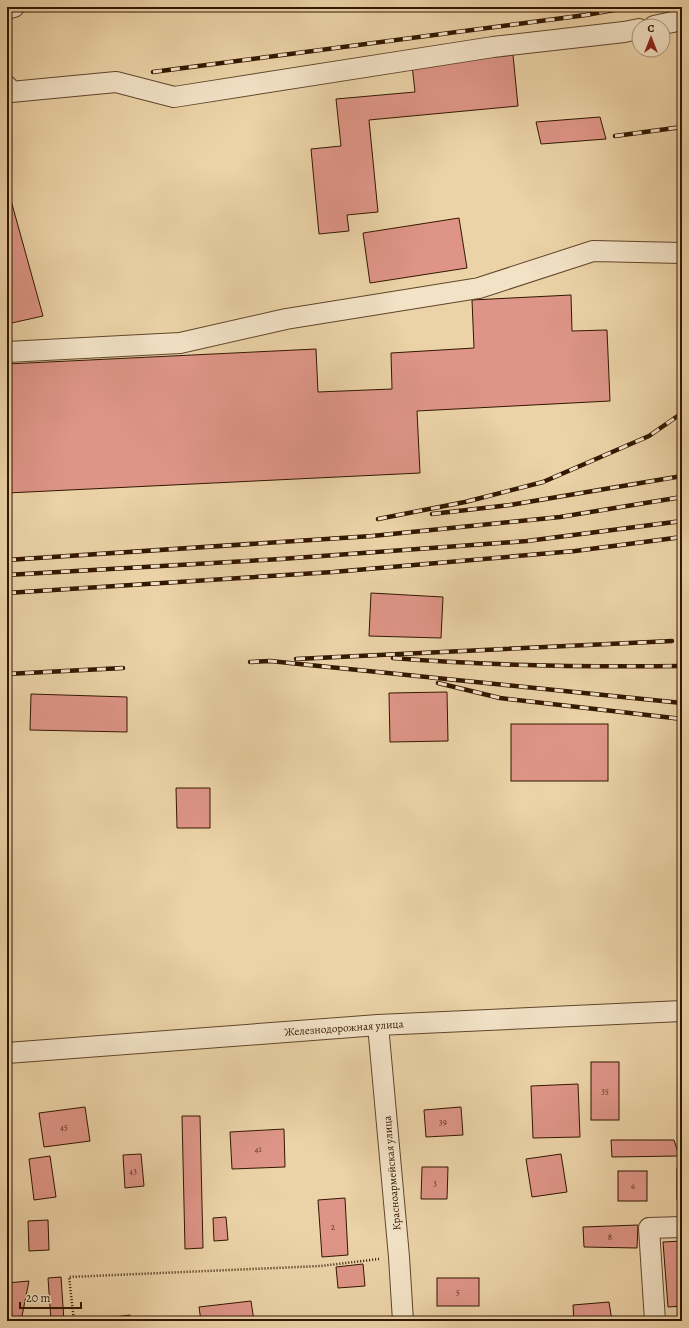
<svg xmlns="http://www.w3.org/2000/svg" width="689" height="1328" font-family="Alegreya,serif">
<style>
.building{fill:#de9587;stroke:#331700}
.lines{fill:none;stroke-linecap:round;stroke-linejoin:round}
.minor-casing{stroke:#61462a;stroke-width:22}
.path{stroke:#331700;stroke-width:2.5;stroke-dasharray:1 2;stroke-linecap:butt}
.minor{stroke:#f2e2c6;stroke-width:20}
.rail-casing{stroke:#331700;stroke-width:4.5}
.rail{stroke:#f2e2c6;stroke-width:3;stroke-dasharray:9;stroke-linecap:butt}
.labels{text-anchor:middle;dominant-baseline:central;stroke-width:4;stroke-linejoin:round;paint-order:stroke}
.number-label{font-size:9px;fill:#5e3622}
.street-label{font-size:11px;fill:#331700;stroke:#f2e2c6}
</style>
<rect width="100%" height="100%" fill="#ebd2a7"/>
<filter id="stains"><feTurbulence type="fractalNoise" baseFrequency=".005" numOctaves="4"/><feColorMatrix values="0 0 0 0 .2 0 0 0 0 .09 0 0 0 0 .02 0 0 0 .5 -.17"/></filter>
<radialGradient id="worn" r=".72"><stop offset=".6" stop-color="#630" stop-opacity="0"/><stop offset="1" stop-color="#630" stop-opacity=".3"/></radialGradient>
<!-- building -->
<g class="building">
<polygon points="513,55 518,106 369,120 378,212 347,215 349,231 319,234 311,149 341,146 336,99 415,92 412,65"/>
<polygon points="600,117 606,139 541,144 536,122"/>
<polygon points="7,186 43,316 7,324"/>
<polygon points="459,218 467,268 370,283 363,233"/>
<polygon points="571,295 572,331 607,330 610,401 417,411 420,473 7,493 7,364 316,349 318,392 392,389 391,353 474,348 472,300"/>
<polygon points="371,593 443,597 441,638 369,636"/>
<polygon points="447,692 448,741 390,742 389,693"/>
<polygon points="31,694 127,697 127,732 30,730"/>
<rect x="511" y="724" width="97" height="57"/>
<polygon points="176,788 210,788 210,828 177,828"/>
<rect x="591" y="1062" width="28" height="58"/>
<polygon points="578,1084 580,1137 533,1138 531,1086"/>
<polygon points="85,1107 90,1141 44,1147 39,1113"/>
<polygon points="461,1107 463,1135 426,1137 424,1110"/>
<polygon points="182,1116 200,1116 203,1248 185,1249"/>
<polygon points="284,1129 285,1167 232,1169 230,1132"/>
<polygon points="611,1140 674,1140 679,1156 612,1157"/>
<polygon points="141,1154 144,1186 125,1188 123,1155"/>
<polygon points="561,1154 567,1192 532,1197 526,1159"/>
<polygon points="50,1156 56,1197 34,1200 29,1159"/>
<polygon points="422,1167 448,1167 447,1199 421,1199"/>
<rect x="677" y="1168" width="5" height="31"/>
<rect x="618" y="1171" width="29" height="30"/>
<polygon points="345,1198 348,1255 322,1257 318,1200"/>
<polygon points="226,1217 228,1240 214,1241 213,1218"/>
<polygon points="48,1220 49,1250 29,1251 28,1221"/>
<polygon points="638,1225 637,1248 584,1247 583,1227"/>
<polygon points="682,1241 682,1306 668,1307 663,1242"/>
<polygon points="363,1264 365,1286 338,1288 336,1267"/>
<polygon points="61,1277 64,1321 51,1321 48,1278"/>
<rect x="437" y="1278" width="42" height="28"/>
<polygon points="29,1281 21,1321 7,1321 7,1283"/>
<polygon points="251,1301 254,1321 201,1321 199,1307"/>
<polygon points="609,1302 612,1321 574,1321 573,1305"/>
<polygon points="130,1315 131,1321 90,1321 90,1320"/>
</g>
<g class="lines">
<!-- minor casing -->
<g class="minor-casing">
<g id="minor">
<polyline points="7,9 14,7"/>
<polyline points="654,26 682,20"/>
<polyline points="7,86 11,92 116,82 174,97 493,47 624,32 639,29"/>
<polyline points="7,352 180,343 286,319 479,288 593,251 682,253"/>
<polyline points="378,1025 399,1257 403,1321"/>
<polyline points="7,1053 378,1025 682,1011"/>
<polyline points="655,1321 649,1228 682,1227"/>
</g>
</g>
<!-- path -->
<polyline class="path" points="74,1321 69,1277 321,1266 379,1259"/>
<!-- minor -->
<use href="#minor" class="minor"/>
<!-- rail casing -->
<g class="rail-casing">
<g id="rail">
<polyline points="153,72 586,15 630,7"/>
<polyline points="615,136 682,127"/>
<polyline points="432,514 510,505 682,476"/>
<polyline points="378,519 465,502 543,482 649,436 682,413"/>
<polyline points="7,560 372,536 560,517 682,497"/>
<polyline points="7,575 281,559 527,541 682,521"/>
<polyline points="7,593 333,572 575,551 682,537"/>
<path d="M393,658c96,8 192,9 289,8"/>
<polyline points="296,659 672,641"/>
<polyline points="250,662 270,661 682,703"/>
<polyline points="7,674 123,668"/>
<polyline points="438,683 500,698 682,719"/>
</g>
</g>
<!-- rail -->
<use href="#rail" class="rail"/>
</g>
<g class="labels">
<!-- number labels -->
<g class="number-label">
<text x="605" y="1091">35</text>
<text x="443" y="1122">39</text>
<text x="64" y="1127">45</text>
<text x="258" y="1149">41</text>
<text x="133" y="1171">43</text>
<text x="435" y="1183">3</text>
<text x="633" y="1186">6</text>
<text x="333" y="1227">2</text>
<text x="610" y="1237">8</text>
<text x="458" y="1292">5</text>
</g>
<!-- street labels -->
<g class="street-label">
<text transform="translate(344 1028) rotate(-4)">Железнодорожная улица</text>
<text transform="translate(392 1173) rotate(-95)">Красноармейская улица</text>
</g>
</g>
<!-- margin -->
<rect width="689" height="1328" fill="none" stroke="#ebd2a7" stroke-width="24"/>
<rect x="8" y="8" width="673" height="1312" fill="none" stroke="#331700" stroke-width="2"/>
<rect x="12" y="12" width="665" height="1304" fill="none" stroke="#331700"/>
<!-- north arrow -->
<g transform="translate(651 38)"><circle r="19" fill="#f2e2c6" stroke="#a69177"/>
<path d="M0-3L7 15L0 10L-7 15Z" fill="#8f2418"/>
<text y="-6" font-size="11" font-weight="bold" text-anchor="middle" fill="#331700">С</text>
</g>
<!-- scale -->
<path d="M20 1302v6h61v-6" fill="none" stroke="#331700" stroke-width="2"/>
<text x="26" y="1302" font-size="12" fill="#331700" stroke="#f2e2c6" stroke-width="3" paint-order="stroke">20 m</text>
<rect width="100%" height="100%" filter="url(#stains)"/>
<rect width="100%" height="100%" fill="url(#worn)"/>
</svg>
